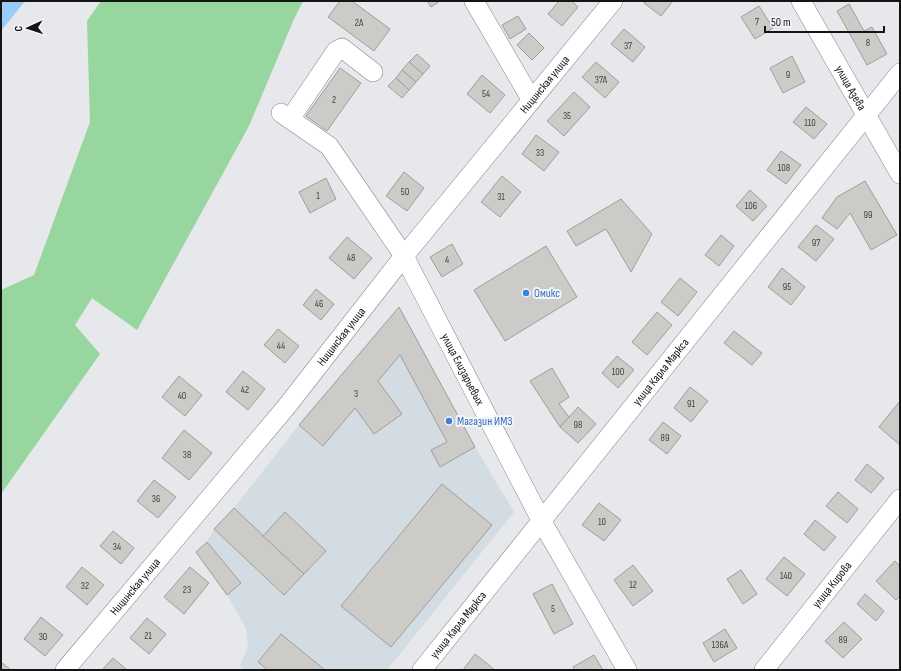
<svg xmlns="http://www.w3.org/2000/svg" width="901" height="671" font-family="'Sofia Sans Condensed',sans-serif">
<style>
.built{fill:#d3dbe3}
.green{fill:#97d69e}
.water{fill:#99ccfb}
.building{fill:#cccbc8;stroke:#9f9e9b}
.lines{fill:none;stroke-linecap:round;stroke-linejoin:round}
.minor-casing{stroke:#858789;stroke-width:20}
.minor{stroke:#fff;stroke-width:19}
.shop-dot{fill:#3f7fe0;stroke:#f3f5f8;stroke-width:1.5}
.labels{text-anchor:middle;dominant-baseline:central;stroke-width:4;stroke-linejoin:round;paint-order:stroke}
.number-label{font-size:10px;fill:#414241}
.street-label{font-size:12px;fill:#131414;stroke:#f3f5f8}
.shop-label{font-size:12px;fill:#366cbe;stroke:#f3f5f8;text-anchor:start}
</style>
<rect width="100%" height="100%" fill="#e6e8eb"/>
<!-- built -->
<polygon class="built" points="399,307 475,447 514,512 387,670 245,670 240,665 248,648 246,628 227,595 196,552 207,542 214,529 234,508 299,425"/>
<!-- green -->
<polygon class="green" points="101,1 303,1 294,19 249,126 137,330 92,298 75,325 100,354 1,494 1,290 34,275 90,122 87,21"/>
<!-- water -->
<polygon class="water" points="1,1 25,1 1,31"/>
<!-- building -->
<g class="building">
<polygon points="340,1 352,1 390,29 374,51 328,17"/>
<polygon points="427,1 440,1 431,7"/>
<polygon points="559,1 572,1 578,7 562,26 548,14"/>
<polygon points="645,1 673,1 661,16 644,3"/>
<polygon points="849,4 864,31 872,27 887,54 867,65 837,11"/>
<polygon points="759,6 773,28 755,39 741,17"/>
<polygon points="518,16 526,29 510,39 502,25"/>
<polygon points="624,29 645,47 633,62 611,44"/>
<polygon points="529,33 544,48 532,60 517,45"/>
<polygon points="417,54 430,66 423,74 409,62"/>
<polygon points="792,56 805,82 783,93 770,68"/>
<polygon points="409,62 423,74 416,82 402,70"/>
<polygon points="596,62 619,82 605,98 582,77"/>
<polygon points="340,68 361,83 327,131 306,116"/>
<polygon points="402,70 416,82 409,90 396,78"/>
<polygon points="482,75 505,95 490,113 467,94"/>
<polygon points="396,78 409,90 402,98 388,86"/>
<polygon points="574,92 590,107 564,136 547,121"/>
<polygon points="806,107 827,124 814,139 793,122"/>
<polygon points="536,135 559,152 544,171 522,154"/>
<polygon points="781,151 801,165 786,184 767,170"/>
<polygon points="404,172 424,188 407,211 386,196"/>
<polygon points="502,176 521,192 500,217 481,202"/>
<polygon points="326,178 336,199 310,213 299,192"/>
<polygon points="865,181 897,235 871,250 850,213 837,229 822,218 837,197"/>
<polygon points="750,190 767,206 753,221 736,206"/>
<polygon points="621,199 652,234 631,272 606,229 576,246 567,231"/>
<polygon points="816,225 834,239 816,261 798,247"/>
<polygon points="721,235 734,246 719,266 705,255"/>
<polygon points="347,237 372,258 354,279 329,258"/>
<polygon points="452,244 463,264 442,277 430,257"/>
<polygon points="546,246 577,297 505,341 474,290"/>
<polygon points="782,268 805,287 791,305 768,287"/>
<polygon points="680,278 697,292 678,316 661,302"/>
<polygon points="316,289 334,304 321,320 303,305"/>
<polygon points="399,307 475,447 440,467 431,450 447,442 400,355 378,381 402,414 374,434 355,408 323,446 299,425"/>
<polygon points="657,312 672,325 647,355 632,342"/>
<polygon points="278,329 299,346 285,363 264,345"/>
<polygon points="734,331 762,353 752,365 724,343"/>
<polygon points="617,356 634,370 618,388 602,373"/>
<polygon points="552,368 569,397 559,404 569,417 560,427 530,381"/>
<polygon points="243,371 265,389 248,410 226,392"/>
<polygon points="179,376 202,395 185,416 162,397"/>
<polygon points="690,387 708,401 691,422 674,408"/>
<polygon points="900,401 900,445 879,427"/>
<polygon points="578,407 596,424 578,443 560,427"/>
<polygon points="663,422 681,436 667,454 649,440"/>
<polygon points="184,430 212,453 189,480 162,458"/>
<polygon points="867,464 884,478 871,493 855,480"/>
<polygon points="154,480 176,497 158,518 137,501"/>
<polygon points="442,484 492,525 391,647 341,606"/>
<polygon points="838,492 858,509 847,523 826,506"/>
<polygon points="599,503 621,520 604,541 582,525"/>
<polygon points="234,508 304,574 284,595 214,529"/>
<polygon points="285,512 326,551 304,574 263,536"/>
<polygon points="815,520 836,537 824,551 804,534"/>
<polygon points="113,531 134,548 121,564 100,546"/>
<polygon points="207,542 241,583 227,595 196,552"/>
<polygon points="784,557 805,574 787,596 766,579"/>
<polygon points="895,561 900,566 900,596 896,600 876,581"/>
<polygon points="633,565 653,591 633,606 614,580"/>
<polygon points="82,567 104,585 87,605 66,587"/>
<polygon points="190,567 209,583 184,614 164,597"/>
<polygon points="741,570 757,594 743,604 727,579"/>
<polygon points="552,584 573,624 554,634 533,594"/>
<polygon points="865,594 884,611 876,621 857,604"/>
<polygon points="41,617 63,635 45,656 24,639"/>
<polygon points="147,618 166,634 149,654 130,638"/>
<polygon points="844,622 862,639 843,658 825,641"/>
<polygon points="725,629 737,648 714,662 703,643"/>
<polygon points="281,634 325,670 268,670 258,662"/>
<polygon points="475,654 495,670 463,670"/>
<polygon points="594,655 603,670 575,670 573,667"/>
<polygon points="113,658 127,670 102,670"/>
<polygon points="1,662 11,670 1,670"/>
</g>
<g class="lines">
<!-- minor casing -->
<g class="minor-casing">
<g id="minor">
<polyline points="474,1 531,99"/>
<path id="s1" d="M801,1l99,173"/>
<path id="s2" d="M281,113l48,33 75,110 137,264 86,150"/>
<polyline points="290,119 336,51 342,48 373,72"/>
<path id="s3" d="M65,670l222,-264 117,-150 209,-255"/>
<path id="s4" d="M422,670l478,-597"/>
<path id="s5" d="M764,670l136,-171"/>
</g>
</g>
<!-- minor -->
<use href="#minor" class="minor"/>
</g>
<!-- markers -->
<g class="shop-dot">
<circle cx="526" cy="293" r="4"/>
<circle cx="449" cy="421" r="4"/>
</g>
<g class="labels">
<!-- number labels -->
<g class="number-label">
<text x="757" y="22">7</text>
<text x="359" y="23">2А</text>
<text x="868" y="43">8</text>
<text x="628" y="46">37</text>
<text x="788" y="75">9</text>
<text x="601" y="80">37А</text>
<text x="486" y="94">54</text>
<text x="334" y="100">2</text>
<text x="567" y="116">35</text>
<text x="810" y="123">110</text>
<text x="540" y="153">33</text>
<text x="784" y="168">108</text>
<text x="405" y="192">50</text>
<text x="318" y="196">1</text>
<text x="501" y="197">31</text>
<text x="751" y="206">106</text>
<text x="868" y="215">99</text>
<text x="816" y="243">97</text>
<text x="351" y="258">48</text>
<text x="447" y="260">4</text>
<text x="787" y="287">95</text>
<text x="319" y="304">46</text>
<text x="281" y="346">44</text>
<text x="618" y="372">100</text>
<text x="245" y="390">42</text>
<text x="356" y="394">3</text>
<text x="182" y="396">40</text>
<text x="691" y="404">91</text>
<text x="578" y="425">98</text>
<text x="665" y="438">89</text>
<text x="187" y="455">38</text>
<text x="156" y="499">36</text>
<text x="602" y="522">10</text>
<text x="117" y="547">34</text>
<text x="786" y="576">140</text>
<text x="633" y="585">12</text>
<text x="85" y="586">32</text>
<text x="187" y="590">23</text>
<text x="553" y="609">5</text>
<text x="148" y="636">21</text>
<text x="43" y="637">30</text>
<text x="843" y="640">89</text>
<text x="720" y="645">136А</text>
</g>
<!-- street labels -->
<g class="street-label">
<text stroke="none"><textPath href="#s3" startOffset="757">Ницинская улица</textPath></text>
<text stroke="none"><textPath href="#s1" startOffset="100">улица Азева</textPath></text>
<text stroke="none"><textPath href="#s3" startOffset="433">Ницинская улица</textPath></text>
<text stroke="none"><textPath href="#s2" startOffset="319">улица Елизарьевых</textPath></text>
<text stroke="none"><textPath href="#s4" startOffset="382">улица Карла Маркса</textPath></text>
<text stroke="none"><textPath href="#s5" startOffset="109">улица Кирова</textPath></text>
<text stroke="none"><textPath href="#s3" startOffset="109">Ницинская улица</textPath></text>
<text stroke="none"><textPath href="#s4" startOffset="58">улица Карла Маркса</textPath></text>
</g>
<!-- shop labels -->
<g class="shop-label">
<text x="534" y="293">Омикс</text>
<text x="457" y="421">Магазин ИМЗ</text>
</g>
</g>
<!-- border -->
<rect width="901" height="671" fill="none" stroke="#131414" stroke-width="4"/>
<!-- north arrow -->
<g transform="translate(28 28) rotate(267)" stroke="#f3f5f8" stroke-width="3" paint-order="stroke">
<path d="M0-3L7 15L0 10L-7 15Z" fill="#131414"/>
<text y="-6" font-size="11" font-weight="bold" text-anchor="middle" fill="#131414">С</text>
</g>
<!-- scale -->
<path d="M765 26v6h119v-6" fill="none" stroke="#131414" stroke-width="2"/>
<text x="771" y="26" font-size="12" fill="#131414" stroke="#f3f5f8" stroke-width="3" paint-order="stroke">50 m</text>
</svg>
